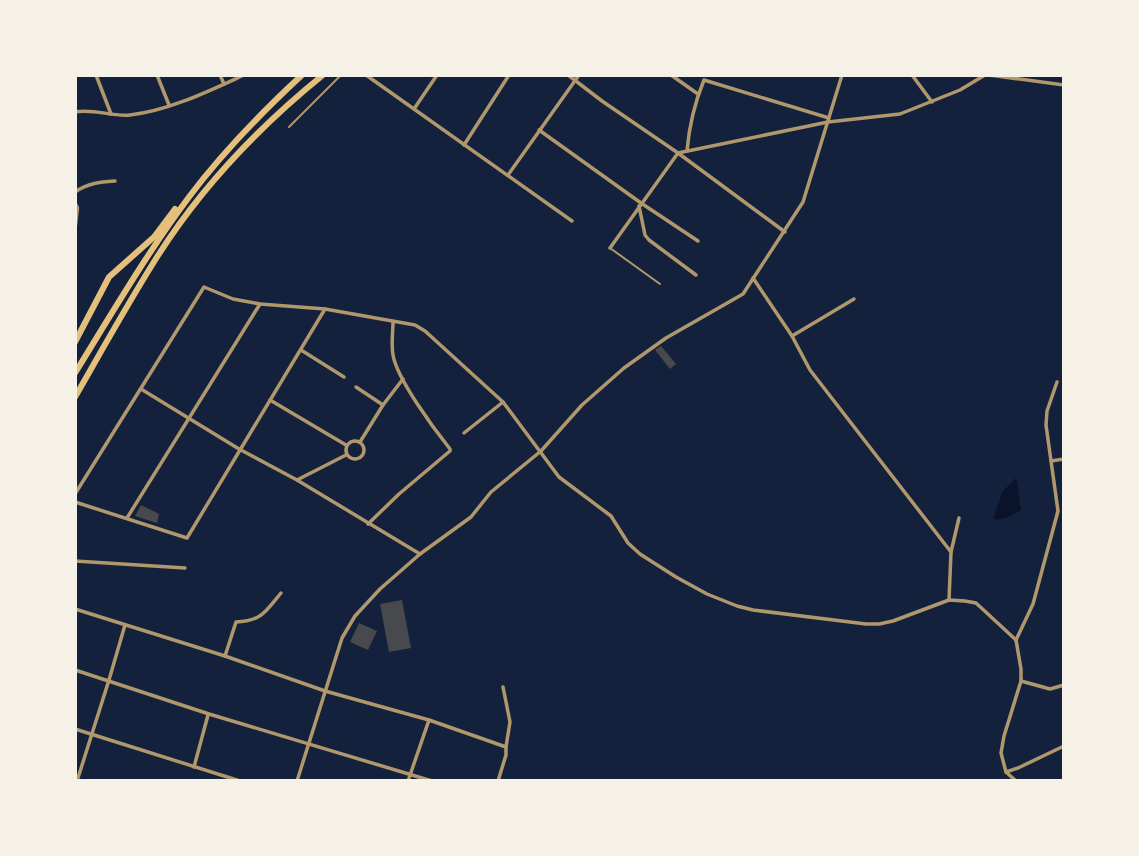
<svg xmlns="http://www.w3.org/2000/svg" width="1139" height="856" font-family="Helvetica,sans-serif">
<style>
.water{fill:#0b132b}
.building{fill:#48494c}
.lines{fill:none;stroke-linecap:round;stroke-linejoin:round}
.service{stroke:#b1986c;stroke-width:2}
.minor{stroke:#b1986c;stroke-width:3.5}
.tertiary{stroke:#b1986c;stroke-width:4.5}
.motorway{stroke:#e5c07b;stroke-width:6}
</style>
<rect width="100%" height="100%" fill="#14213d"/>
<!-- water -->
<polygon class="water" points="1016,478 1017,482 1021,510 1011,516 997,520 993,518 1003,491"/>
<!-- building -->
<g class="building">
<polygon points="661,346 676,364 670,369 655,350"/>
<polygon points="141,505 159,514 157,523 135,516"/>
<polygon points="402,600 411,648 389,652 380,604"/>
<polygon points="359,623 377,631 368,650 350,642"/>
</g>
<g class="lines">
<!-- service -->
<g class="service">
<polyline points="289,127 341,75"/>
<polyline points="610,248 660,284"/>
</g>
<!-- minor -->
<g class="minor">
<polyline points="96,75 111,114"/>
<polyline points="157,75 169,105"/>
<polyline points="220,75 224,84"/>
<polyline points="366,75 572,221"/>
<polyline points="568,75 602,101 678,153 785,232"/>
<polyline points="671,75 698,94"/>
<polyline points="912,75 932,102"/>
<polyline points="989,75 1064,85"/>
<polyline points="414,109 437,75"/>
<path d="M75,112c18,-4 37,5 55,3 38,-4 79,-24 114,-40"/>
<polyline points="539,130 641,203 698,241"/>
<polyline points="464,145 509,75"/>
<path d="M687,151c2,-24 8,-49 17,-71l125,38"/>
<polyline points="508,175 579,75"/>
<path d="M75,192c13,-9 25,-10 40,-11"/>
<polyline points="639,206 645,235 649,240 696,275"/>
<polyline points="610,248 678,153 828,122 900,114 960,90 985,75"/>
<polyline points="753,278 792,336 810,370 951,552 949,600"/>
<polyline points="792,336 854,299"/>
<polyline points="301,350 344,377"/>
<polyline points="356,387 383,405"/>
<polyline points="141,389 239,449 297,480 420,554"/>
<polyline points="270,400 346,445"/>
<polyline points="464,433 503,402"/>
<circle cx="355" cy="450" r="9"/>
<polyline points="360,442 383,405 403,379"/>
<polyline points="1051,461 1064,459"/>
<polyline points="297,480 346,455"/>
<polyline points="75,494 204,287 233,299 260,304 325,309 415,325 425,331 503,402 559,477 611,516 628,543 640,554 676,577 707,594 737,606 753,610 866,624 879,624 893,621 949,600 965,601 976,603 1016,640 1021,669 1021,681 1004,736 1001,753 1006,772 1016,781"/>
<polyline points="75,502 187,538 325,309"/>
<polyline points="127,518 260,304"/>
<path d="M368,524l31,-30 51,-43v-2c-16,-20 -53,-70 -57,-94 -2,-11 0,-23 0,-33"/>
<polyline points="951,552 959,518"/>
<polyline points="75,561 185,568"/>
<polyline points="75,609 225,656 325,691 429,720 506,747 510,722 503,687"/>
<polyline points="1016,640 1033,604 1058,511 1046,425 1047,411 1057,382"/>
<path d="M225,656l11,-34c26,-1 30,-11 45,-29"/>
<polyline points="75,670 209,714 432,781"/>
<polyline points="1021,681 1050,689 1064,685"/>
<polyline points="75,729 240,781"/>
<polyline points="194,767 208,715"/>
<polyline points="1006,772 1018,768 1064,746"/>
<polyline points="77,781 109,680 125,625"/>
<polyline points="297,781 342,638 355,616 380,589 420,554 471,517 491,492 541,451 582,405 624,368 666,338 743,294 803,202 842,75"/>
<polyline points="408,781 429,720"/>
<polyline points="498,781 506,755 506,747"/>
</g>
<!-- tertiary -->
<polyline class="tertiary" points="75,204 77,208 75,225"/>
<!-- motorway -->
<g class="motorway">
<polyline points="75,342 109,277 154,237 175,209"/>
<path d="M75,373c37,-60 72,-120 114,-176 33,-44 72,-84 113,-122"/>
<path d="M75,397c27,-47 53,-94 82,-140 43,-68 103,-131 166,-182"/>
</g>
</g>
<!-- border -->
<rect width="1139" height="856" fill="none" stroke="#f6f1e7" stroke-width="154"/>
</svg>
